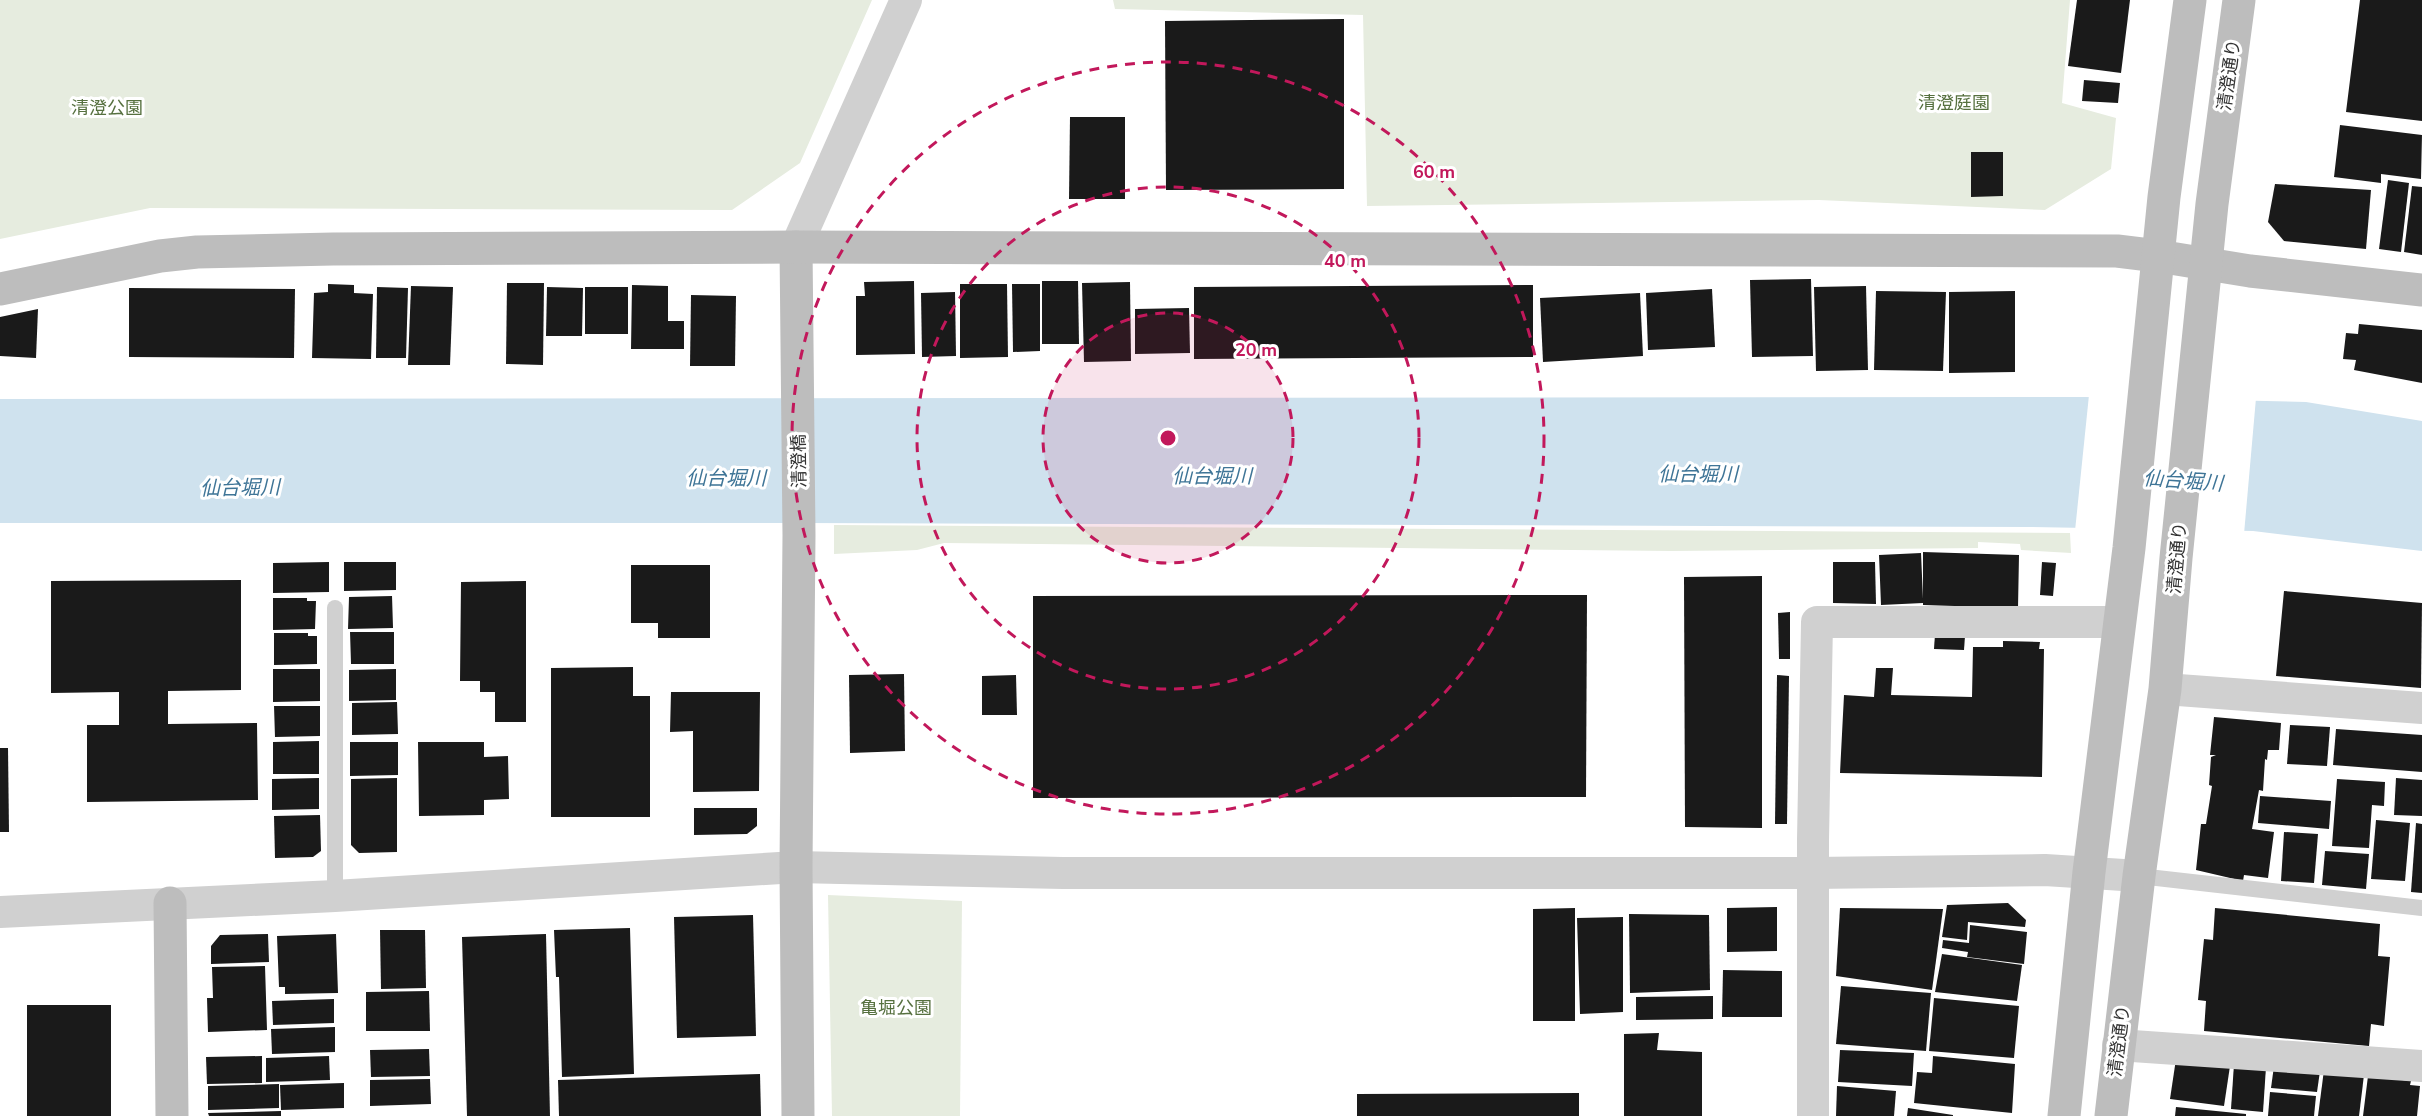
<svg xmlns="http://www.w3.org/2000/svg" width="2422" height="1116" font-family="'Nunito Sans','Noto Sans JP',sans-serif">
<style>
.green{fill:#e6ecdf}
.water{fill:#cfe2ee}
.pier{fill:#fff}
.building{fill:#1a1a1a}
.lines{fill:none;stroke-linecap:round;stroke-linejoin:round}
.lane{stroke:#d0d0d0;stroke-width:16}
.street{stroke:#d0d0d0;stroke-width:32}
.secondary{stroke:#bdbdbd;stroke-width:33}
.ring{fill:none;stroke:#c2185b;stroke-width:3;stroke-dasharray:10 8}
.labels{text-anchor:middle;dominant-baseline:central;stroke-width:6;stroke-linejoin:round;paint-order:stroke}
.street-label{font-size:18px;fill:#333;stroke:#fff}
.park-label{font-size:18px;fill:#56703f;stroke:#fff}
.water-label{font-size:20px;font-style:italic;fill:#3f7597;stroke:#fff}
.centre{fill:#c2185b;stroke:#fff;stroke-width:3}
.ring-label{font-size:18px;text-anchor:middle;font-weight:bold;fill:#c2185b;stroke:#fff;stroke-width:6;stroke-linejoin:round;paint-order:stroke}
</style>
<rect width="100%" height="100%" fill="#fff"/>
<!-- green -->
<g class="green">
<polygon points="0,0 872,0 800,163 732,210 150,208 0,239"/>
<polygon points="1113,0 2070,0 2062,103 2116,118 2111,169 2045,210 1819,200 1367,206 1363,15 1115,9"/>
<polygon points="834,525 2070,533 2071,553 2021,550 2020,544 1978,542 1978,548 1671,551 944,543 917,550 834,554"/>
<polygon points="828,895 962,901 960,1116 832,1116"/>
</g>
<!-- water -->
<polygon class="water" points="2085,397 2306,402 2422,421 2422,551 2253,531 2032,527 801,523 0,523 0,399"/>
<!-- pier -->
<polygon class="pier" points="2089,395 2256,398 2244,534 2075,531"/>
<!-- building -->
<g class="building">
<polygon points="2077,0 2130,0 2121,73 2068,66"/>
<polygon points="2360,0 2422,0 2422,121 2346,112"/>
<polygon points="1344,19 1344,189 1166,190 1165,21"/>
<polygon points="2084,80 2120,83 2118,103 2082,101"/>
<polygon points="1070,117 1125,117 1125,199 1069,199"/>
<polygon points="2340,125 2422,135 2421,179 2381,174 2381,183 2334,177"/>
<polygon points="1971,152 2003,152 2003,196 1971,197"/>
<polygon points="2388,180 2409,183 2401,252 2379,249"/>
<polygon points="2275,184 2371,190 2366,249 2284,241 2268,222"/>
<polygon points="2412,186 2422,187 2422,255 2404,252"/>
<polygon points="1811,279 1813,356 1752,357 1750,280"/>
<polygon points="914,281 915,354 856,355 856,296 865,296 864,282"/>
<polygon points="1042,281 1078,281 1079,344 1042,344"/>
<polygon points="1130,282 1131,361 1084,362 1082,283"/>
<polygon points="507,283 544,283 543,365 506,364"/>
<polygon points="328,284 354,285 354,293 373,294 371,359 312,358 314,293 328,292"/>
<polygon points="960,284 1007,284 1008,357 960,358"/>
<polygon points="1012,284 1040,284 1040,351 1013,352"/>
<polygon points="632,285 668,286 668,321 684,321 684,349 631,349"/>
<polygon points="1533,285 1533,357 1194,359 1194,287"/>
<polygon points="411,286 453,287 450,365 408,365"/>
<polygon points="1866,286 1868,370 1816,371 1814,287"/>
<polygon points="377,287 408,288 406,358 376,358"/>
<polygon points="547,287 583,288 582,336 546,336"/>
<rect x="585" y="287" width="43" height="47"/>
<polygon points="129,288 295,289 294,358 129,357"/>
<polygon points="1712,289 1715,347 1648,350 1646,293"/>
<polygon points="1876,291 1946,292 1943,371 1874,370"/>
<polygon points="2015,291 2015,372 1949,373 1949,292"/>
<polygon points="955,292 956,356 922,357 921,293"/>
<polygon points="1640,293 1643,356 1543,362 1540,298"/>
<polygon points="691,295 736,296 735,366 690,366"/>
<polygon points="1189,308 1190,353 1135,354 1135,309"/>
<polygon points="38,309 36,358 0,356 0,317"/>
<polygon points="2359,324 2422,330 2422,383 2354,370 2356,360 2343,359 2346,333 2358,334"/>
<polygon points="1923,552 2019,555 2018,608 1923,605 1923,603 1881,605 1879,555 1921,553 1923,599"/>
<polygon points="329,562 329,592 273,593 273,563"/>
<polygon points="344,562 396,562 396,590 344,591"/>
<polygon points="1833,562 1875,562 1876,604 1833,603"/>
<polygon points="2042,562 2056,563 2053,596 2040,595"/>
<polygon points="631,565 710,565 710,638 658,638 658,623 631,623"/>
<polygon points="1762,576 1762,828 1685,827 1684,577"/>
<polygon points="241,580 241,690 168,691 168,724 257,723 258,800 87,802 87,725 119,725 119,692 51,693 51,581"/>
<polygon points="526,581 526,722 495,722 495,692 480,692 480,681 460,681 461,582"/>
<polygon points="2284,591 2422,603 2421,688 2276,676"/>
<polygon points="1587,595 1586,797 1033,798 1033,596"/>
<polygon points="392,596 393,628 348,629 349,597"/>
<polygon points="273,598 307,598 307,601 316,601 315,629 273,630"/>
<polygon points="1790,612 1790,659 1779,659 1778,613"/>
<polygon points="350,632 394,632 394,664 351,664"/>
<polygon points="274,633 308,633 308,636 317,636 317,664 274,665"/>
<polygon points="1935,634 1965,636 1964,650 1934,649"/>
<polygon points="2003,641 2040,642 2039,649 2044,649 2042,777 1840,773 1844,695 1874,697 1876,668 1893,668 1891,695 1972,697 1973,647 2003,647"/>
<polygon points="633,667 633,696 650,696 650,817 551,817 551,668"/>
<polygon points="273,669 320,669 320,701 273,702"/>
<polygon points="396,669 396,700 349,701 349,670"/>
<polygon points="904,674 905,751 850,753 849,675"/>
<polygon points="1016,675 1017,715 982,715 982,676"/>
<polygon points="1777,675 1789,676 1787,824 1775,824"/>
<polygon points="671,692 760,692 759,791 693,792 693,731 670,732"/>
<polygon points="397,702 398,734 352,735 352,703"/>
<polygon points="274,706 320,706 320,736 275,737"/>
<polygon points="2214,717 2281,723 2279,750 2268,750 2267,760 2265,759 2263,791 2259,790 2252,829 2274,832 2268,878 2244,875 2243,881 2196,870 2201,824 2206,824 2212,786 2209,785 2211,757 2216,755 2210,755"/>
<polygon points="2290,725 2330,727 2327,766 2287,764"/>
<polygon points="2336,729 2422,735 2422,772 2333,765"/>
<polygon points="319,741 319,774 273,774 273,742"/>
<polygon points="350,742 398,742 398,775 350,776"/>
<polygon points="418,742 484,742 484,757 508,756 509,799 484,800 484,815 419,816"/>
<polygon points="0,748 8,748 9,832 0,832"/>
<polygon points="319,778 319,809 272,810 272,779"/>
<polygon points="397,778 397,852 359,853 351,845 351,779"/>
<polygon points="2396,778 2422,780 2422,816 2394,815"/>
<polygon points="2337,779 2385,782 2384,806 2372,805 2369,848 2332,846"/>
<polygon points="2260,796 2331,801 2329,829 2258,823"/>
<polygon points="694,808 757,808 757,826 747,834 694,835"/>
<polygon points="320,815 321,851 313,857 275,858 274,816"/>
<polygon points="2376,820 2410,823 2405,881 2371,879"/>
<polygon points="2416,823 2422,824 2422,893 2411,892"/>
<polygon points="2284,832 2318,834 2314,883 2281,881"/>
<polygon points="2325,851 2369,854 2366,889 2322,885"/>
<polygon points="2008,903 2026,920 2025,927 1968,922 1967,940 1942,937 1947,905"/>
<polygon points="1777,907 1777,951 1727,952 1727,908"/>
<polygon points="1575,908 1575,1021 1533,1021 1533,909"/>
<polygon points="1840,908 1943,909 1932,990 1836,976"/>
<polygon points="2215,908 2380,924 2378,956 2390,957 2384,1026 2371,1024 2369,1046 2204,1031 2206,1001 2198,1000 2204,939 2213,940"/>
<polygon points="1629,914 1709,915 1710,990 1630,993"/>
<polygon points="753,915 756,1036 677,1038 674,917"/>
<polygon points="1623,917 1623,1012 1580,1014 1577,918"/>
<polygon points="1970,925 2027,932 2024,964 1967,957 1968,952 1942,948 1943,940 1969,943"/>
<polygon points="630,928 634,1074 562,1077 559,977 556,977 554,930"/>
<polygon points="380,930 425,930 426,988 381,989"/>
<polygon points="268,934 269,962 211,964 211,946 220,935"/>
<polygon points="336,934 338,993 285,994 285,987 279,987 277,936"/>
<polygon points="546,934 550,1116 467,1116 462,937"/>
<polygon points="1942,954 2022,965 2017,1001 1935,992"/>
<polygon points="265,966 267,1030 208,1032 207,998 213,998 212,967"/>
<polygon points="1723,970 1782,971 1782,1017 1722,1017"/>
<polygon points="1841,986 1931,993 1926,1051 1836,1044"/>
<polygon points="429,991 430,1031 366,1031 366,992"/>
<polygon points="1713,996 1713,1019 1636,1020 1636,997"/>
<polygon points="1934,998 2019,1006 2014,1058 1929,1051"/>
<polygon points="334,999 334,1023 273,1025 272,1001"/>
<rect x="27" y="1005" width="84" height="111"/>
<polygon points="335,1027 335,1052 272,1054 271,1029"/>
<polygon points="1659,1033 1657,1050 1702,1052 1702,1116 1624,1116 1624,1034"/>
<polygon points="429,1049 430,1076 371,1077 370,1050"/>
<polygon points="1840,1050 1914,1053 1912,1086 1838,1082"/>
<polygon points="262,1056 262,1083 207,1084 206,1057"/>
<polygon points="329,1056 330,1080 266,1082 266,1058"/>
<polygon points="1933,1056 2015,1064 2012,1113 1914,1103 1917,1072 1932,1073"/>
<polygon points="2176,1059 2230,1066 2224,1106 2170,1099"/>
<polygon points="2234,1064 2266,1067 2263,1112 2231,1109"/>
<polygon points="2274,1066 2320,1071 2317,1092 2271,1088"/>
<polygon points="2324,1070 2364,1075 2359,1116 2318,1116"/>
<polygon points="760,1074 761,1116 559,1116 558,1080"/>
<polygon points="2368,1076 2411,1081 2410,1085 2420,1086 2417,1116 2363,1116"/>
<polygon points="430,1079 431,1104 370,1106 370,1080"/>
<polygon points="344,1083 344,1108 281,1110 280,1085"/>
<polygon points="279,1084 279,1108 208,1110 208,1086"/>
<polygon points="1837,1086 1896,1091 1894,1116 1836,1116"/>
<polygon points="2270,1092 2316,1096 2314,1116 2268,1116"/>
<polygon points="1579,1093 1579,1116 1357,1116 1357,1094"/>
<polygon points="2176,1107 2246,1114 2246,1116 2175,1116"/>
<polygon points="1908,1108 1953,1115 1953,1116 1907,1116"/>
<polygon points="281,1111 281,1116 209,1116 208,1113"/>
</g>
<g class="lines">
<!-- lane -->
<g class="lane">
<polyline points="335,608 335,896"/>
<polyline points="2139,876 2422,908"/>
</g>
<!-- street -->
<g class="street">
<polyline points="796,247 906,0"/>
<polyline points="2165,689 2422,708"/>
<polyline points="0,912 335,896 796,867 1063,873 1813,873 2045,870 2139,876"/>
<polyline points="2118,1045 2422,1066"/>
<polyline points="1813,1116 1813,840 1817,622 2119,622"/>
</g>
<!-- secondary -->
<g class="secondary">
<polyline points="796,247 799,535 796,867 798,1116"/>
<polyline points="0,289 160,256 197,252 333,249 796,247 2117,251 2158,256 2250,271 2422,290"/>
<polyline points="170,903 172,1116"/>
<polyline points="2064,1116 2089,872 2129,548 2164,197 2190,0"/>
<polyline points="2111,1116 2139,876 2165,689 2176,558 2212,204 2239,0"/>
</g>
</g>
<!-- distance rings -->
<circle cx="1168" cy="438" r="125" fill="#c2185b" fill-opacity=".12"/>
<g class="ring">
<circle cx="1168" cy="438" r="125"/>
<circle cx="1168" cy="438" r="251"/>
<circle cx="1168" cy="438" r="376"/>
</g>
<g class="labels">
<!-- street labels -->
<g class="street-label">
<text transform="translate(2229 75) rotate(-82)">清澄通り</text>
<text transform="translate(799 461) rotate(-91)">清澄橋</text>
<text transform="translate(2177 558) rotate(-85)">清澄通り</text>
<text transform="translate(2119 1041) rotate(-83)">清澄通り</text>
</g>
<!-- park labels -->
<g class="park-label">
<text x="1954" y="103">清澄庭園</text>
<text x="107" y="108">清澄公園</text>
<text x="896" y="1008">亀堀公園</text>
</g>
<!-- water labels -->
<g class="water-label">
<text x="1698" y="474">仙台堀川</text>
<text x="1212" y="476">仙台堀川</text>
<text x="726" y="478">仙台堀川</text>
<text transform="translate(2183 481) rotate(4)">仙台堀川</text>
<text transform="translate(240 488) rotate(-1)">仙台堀川</text>
</g>
</g>
<circle cx="1168" cy="438" r="9" class="centre"/>
<g class="ring-label">
<text x="1434" y="178">60 m</text>
<text x="1345" y="267">40 m</text>
<text x="1256" y="356">20 m</text>
</g>
</svg>
